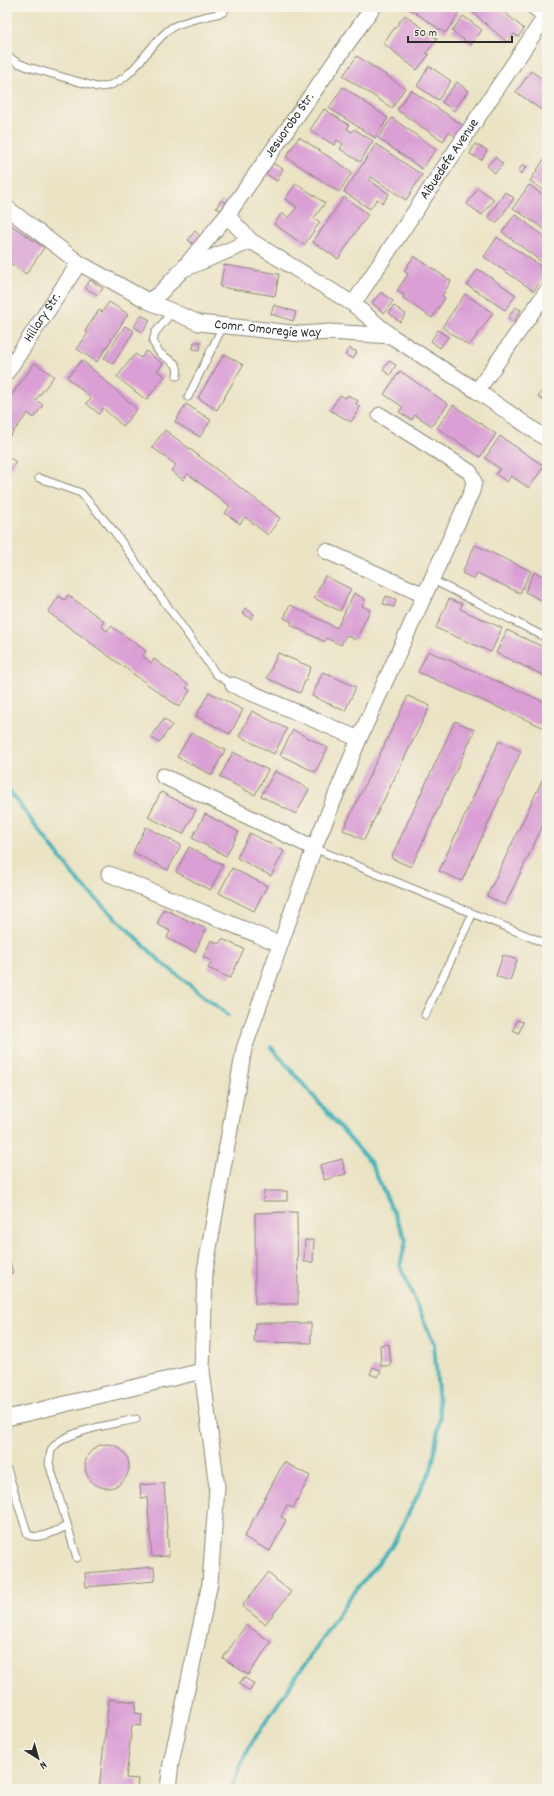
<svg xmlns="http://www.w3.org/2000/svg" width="554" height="1796" font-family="Dekko,sans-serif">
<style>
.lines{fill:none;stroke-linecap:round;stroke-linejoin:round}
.stream{stroke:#43b3ba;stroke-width:4}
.building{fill:#daa0d5}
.service-casing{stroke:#8a8778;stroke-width:9}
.minor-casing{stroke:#8a8778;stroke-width:17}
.service{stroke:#fff;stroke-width:7}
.minor{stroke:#fff;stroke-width:15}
.labels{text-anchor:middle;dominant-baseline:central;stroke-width:3.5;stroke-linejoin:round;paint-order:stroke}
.street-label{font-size:14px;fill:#2b2b2b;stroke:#f7f3e8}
</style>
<rect width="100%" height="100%" fill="#f7f3e8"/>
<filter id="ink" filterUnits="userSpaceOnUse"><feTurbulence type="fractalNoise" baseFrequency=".025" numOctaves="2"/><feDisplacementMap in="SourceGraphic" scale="8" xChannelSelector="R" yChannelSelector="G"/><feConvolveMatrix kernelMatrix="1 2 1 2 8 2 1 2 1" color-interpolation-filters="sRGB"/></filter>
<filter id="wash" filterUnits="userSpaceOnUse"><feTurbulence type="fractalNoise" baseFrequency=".012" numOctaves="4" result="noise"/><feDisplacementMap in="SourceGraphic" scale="16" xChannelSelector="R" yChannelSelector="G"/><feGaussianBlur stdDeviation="0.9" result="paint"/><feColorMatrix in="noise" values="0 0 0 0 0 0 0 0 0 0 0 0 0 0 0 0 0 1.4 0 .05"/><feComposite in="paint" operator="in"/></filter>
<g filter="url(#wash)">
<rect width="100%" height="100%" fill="#eae3c4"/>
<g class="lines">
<!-- stream -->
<g class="stream">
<polyline points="7,788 78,881 161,962 228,1015"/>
<polyline points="231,1789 248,1748 348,1600 392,1546 432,1467 440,1417 434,1344 400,1266 406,1240 371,1163 271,1047"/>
</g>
</g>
<g id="blocks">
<!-- building -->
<g class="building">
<polygon points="407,7 449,7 459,14 445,33"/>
<polygon points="474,7 498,7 524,29 518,37 514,34 507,42 471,11"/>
<polygon points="405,15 437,39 426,53 429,55 417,70 383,43"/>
<polygon points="463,16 482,30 471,45 452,31"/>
<polygon points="357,56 405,88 392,108 343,76"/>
<polygon points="429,66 451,81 438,100 417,86"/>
<polygon points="531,71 547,82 547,114 516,92"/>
<polygon points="457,82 468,91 454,111 442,102"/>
<polygon points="343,87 388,118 375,138 329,108"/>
<polygon points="411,90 464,126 456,137 449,132 443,141 397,110"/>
<polygon points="324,109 349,125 347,129 352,132 354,129 373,141 360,162 340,149 343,144 337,140 334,145 310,130"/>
<polygon points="392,118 436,149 422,169 378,138"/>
<polygon points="299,137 352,172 339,192 286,157"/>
<polygon points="376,144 422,175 406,200 371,177 369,180 389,194 383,203 377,199 370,209 344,192"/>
<polygon points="475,144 487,150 482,160 470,154"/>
<polygon points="495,157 503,164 495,173 487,166"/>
<polygon points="545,158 547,159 547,192 530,181"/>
<polygon points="272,163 283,169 277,181 266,174"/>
<polygon points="523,164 527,167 521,174 518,171"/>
<polygon points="296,183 325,203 314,218 320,222 304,245 274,224 282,213 289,218 297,207 285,199"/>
<polygon points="529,185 547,198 547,231 513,208"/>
<polygon points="478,188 494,199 482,215 467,204"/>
<polygon points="505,192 514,198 497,223 488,217"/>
<polygon points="344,197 368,214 338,259 313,242"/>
<polygon points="221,200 226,203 221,210 216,208"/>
<polygon points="515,214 547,239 547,266 502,232"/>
<polygon points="7,222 44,248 26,274 7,261"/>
<polygon points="195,231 201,237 195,245 188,240"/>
<polygon points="497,237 547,270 534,291 484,257"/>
<polygon points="414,256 451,281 442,296 445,298 432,318 403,298 404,295 397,291 408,274 404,271"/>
<polygon points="224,265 279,274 275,296 220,287"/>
<polygon points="478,269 516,295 505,310 467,285"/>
<polygon points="90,280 103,288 98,295 85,288"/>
<polygon points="381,292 393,301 384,313 372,303"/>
<polygon points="465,294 493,313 469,346 442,327"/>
<polygon points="109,302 128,314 97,362 77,349 88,333 85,331 99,310 102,312"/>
<polygon points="274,305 296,312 293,321 271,314"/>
<polygon points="394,306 406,314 400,322 389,313"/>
<polygon points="515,307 521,310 514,322 508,318"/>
<polygon points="141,315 150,320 143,332 134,327"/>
<polygon points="125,326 134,331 113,364 104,358"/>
<polygon points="438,330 448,337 440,348 431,341"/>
<polygon points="194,342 201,342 200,350 193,349"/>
<polygon points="349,348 357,352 353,359 345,355"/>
<polygon points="146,351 163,364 157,371 165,376 146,400 117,377 135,354 141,358"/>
<polygon points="224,354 243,365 217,410 198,398"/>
<polygon points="82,360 137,409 123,426 103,408 99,414 86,403 91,398 67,377"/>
<polygon points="389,361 396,365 390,375 383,370"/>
<polygon points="35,363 54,376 36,400 43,405 34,418 28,413 10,436 7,434 7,401"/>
<polygon points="400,371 448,404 432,426 415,415 412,420 399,412 403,407 384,394"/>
<polygon points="547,384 547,403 538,397"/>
<polygon points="340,395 346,398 348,395 358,401 356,404 360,407 351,422 330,410"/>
<polygon points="186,404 211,420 200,437 175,422"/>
<polygon points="453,405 496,434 480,457 437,428"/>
<polygon points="165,430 280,518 268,535 245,517 240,524 225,513 230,506 188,474 183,480 171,471 176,465 152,447"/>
<polygon points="500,436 544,466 529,488 511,476 507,482 496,474 500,469 485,458"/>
<polygon points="7,456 16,462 7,475"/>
<polygon points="475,545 531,571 520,593 477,573 474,579 462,573"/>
<polygon points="534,572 547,578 547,603 525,592"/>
<polygon points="325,576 351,589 340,611 314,598"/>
<polygon points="354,593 365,599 362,606 370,610 356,640 346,635 341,645 326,638 325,642 291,625 292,622 284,618 290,605 337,628"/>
<polygon points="68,595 104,621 101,626 107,631 111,626 146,651 143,656 151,663 154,659 189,685 186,688 190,691 179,707 48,612 59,596 65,600"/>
<polygon points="386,596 396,599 394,607 383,604"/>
<polygon points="449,599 462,604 460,609 502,628 491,652 436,628"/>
<polygon points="245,608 254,614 251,619 242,613"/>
<polygon points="507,630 547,649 547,677 496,653"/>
<polygon points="428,651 547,703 547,729 418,672"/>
<polygon points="278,653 311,667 300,693 267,678"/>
<polygon points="323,672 356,687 345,711 312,696"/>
<polygon points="209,692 243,710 230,734 196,716"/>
<polygon points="408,696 430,706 364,840 343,830"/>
<polygon points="252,711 287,729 274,754 239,736"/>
<polygon points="164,719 172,725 159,743 151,737"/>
<polygon points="455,721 475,730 411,867 391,858"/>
<polygon points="293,730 328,748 315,772 280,755"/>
<polygon points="191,733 225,750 212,775 177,757"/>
<polygon points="499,741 521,751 462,881 439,871"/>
<polygon points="233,752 268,770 255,795 220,777"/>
<polygon points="547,770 547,817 505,905 487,896"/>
<polygon points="275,771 309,789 296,814 261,796"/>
<polygon points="161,792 196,810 183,834 148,817"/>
<polygon points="205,814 239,832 226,856 192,838"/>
<polygon points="146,827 181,845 168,870 133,852"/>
<polygon points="250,833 284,851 271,876 237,858"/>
<polygon points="189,847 223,865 210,890 176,872"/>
<polygon points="232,868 267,886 254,911 219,893"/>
<polygon points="164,909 206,929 195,952 167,938 170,931 157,924"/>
<polygon points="222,939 244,949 230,978 208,968 212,961 203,957 211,940 219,944"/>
<polygon points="503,955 517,960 510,981 496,976"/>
<polygon points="517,1020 523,1022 519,1033 513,1030"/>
<polygon points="342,1159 346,1174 324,1180 320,1165"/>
<polygon points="264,1191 287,1191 287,1201 263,1201"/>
<polygon points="297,1212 298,1304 255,1304 255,1213"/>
<polygon points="305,1240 314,1240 313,1262 304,1262"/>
<polygon points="7,1253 13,1272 7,1274"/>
<polygon points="255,1323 311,1323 311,1343 254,1342"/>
<polygon points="389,1344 391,1366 381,1366 380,1345"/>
<polygon points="7,1356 13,1377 7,1379"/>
<polygon points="373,1367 381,1371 378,1377 370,1374"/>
<circle cx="107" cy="1466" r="22"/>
<polygon points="284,1462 310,1476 293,1508 287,1505 281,1517 286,1520 270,1551 244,1537"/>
<polygon points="164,1483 169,1556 152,1557 147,1497 141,1498 140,1485"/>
<polygon points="154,1567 155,1581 86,1587 85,1573"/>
<polygon points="268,1573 291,1592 265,1624 242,1606"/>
<polygon points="246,1625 271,1642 248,1675 223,1658"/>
<polygon points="244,1677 254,1684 250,1691 239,1684"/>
<polygon points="109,1699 136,1702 135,1713 142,1714 141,1726 132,1725 126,1778 138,1779 137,1789 99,1789"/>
</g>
</g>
</g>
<g filter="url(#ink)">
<use href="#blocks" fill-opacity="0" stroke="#8a8778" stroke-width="1"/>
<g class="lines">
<!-- service casing -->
<g class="service-casing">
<g id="service">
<polyline points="527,7 543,19"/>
<path d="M7,56l11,7 10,4 69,20c34,1 49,-41 74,-59 15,-9 37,-11 53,-16"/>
<path d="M172,312l-17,21 -2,9c2,3 4,8 7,11 9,9 20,7 17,23"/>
<polyline points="188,397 223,326"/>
<polyline points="39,478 81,493 113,530 216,674 233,685"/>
<polyline points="431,579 547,638"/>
<polyline points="314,848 547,944"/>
<polyline points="425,1015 472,915"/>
<path d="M7,1469l21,66c12,5 28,-4 39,-9"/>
<path d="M77,1558l-28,-95c1,-4 1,-9 2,-12 8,-20 65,-27 85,-32"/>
</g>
</g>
<!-- minor casing -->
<g class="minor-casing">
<g id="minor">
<path id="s1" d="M7,208l72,55 69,38 51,22 102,11 29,-2 61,4"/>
<polyline points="228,214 233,222 251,241 353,304 391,336 477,391 547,439"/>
<polyline points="184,269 251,241"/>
<path id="s2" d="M148,301l11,-7 24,-25 45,-55 145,-207"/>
<path id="s3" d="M353,304l194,-290"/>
<path id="s4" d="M7,372l72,-109"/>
<polyline points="477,391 547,291"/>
<polyline points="326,551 424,595"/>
<polyline points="233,685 359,739"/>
<polyline points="163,776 314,848"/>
<polyline points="109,874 280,944"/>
<polyline points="7,1418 202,1371"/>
<polyline points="168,1789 171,1763 210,1583 217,1487 202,1371 205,1271 244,1049 314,848 359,739 472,491 474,482 470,472 380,415"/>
</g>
</g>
<!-- service -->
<use href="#service" class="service"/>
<!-- minor -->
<use href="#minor" class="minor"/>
</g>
</g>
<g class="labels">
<!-- street labels -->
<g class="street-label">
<text stroke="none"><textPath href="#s2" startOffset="227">Jesuorobo Str.</textPath></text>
<text stroke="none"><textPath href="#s3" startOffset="174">Aibuedefe Avenue</textPath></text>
<text stroke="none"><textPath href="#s4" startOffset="65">Hillary Str.</textPath></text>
<text stroke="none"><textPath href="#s1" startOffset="294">Comr. Omoregie Way</textPath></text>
</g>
</g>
<!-- margin -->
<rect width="554" height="1796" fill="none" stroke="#f7f3e8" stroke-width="24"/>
<!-- north arrow -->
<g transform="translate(38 1758) rotate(143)" stroke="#f7f3e8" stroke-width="3" paint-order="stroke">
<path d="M0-3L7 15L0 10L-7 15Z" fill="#2b2b2b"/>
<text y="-6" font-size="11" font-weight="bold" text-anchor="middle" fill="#2b2b2b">N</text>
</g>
<!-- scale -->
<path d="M408 36v6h104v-6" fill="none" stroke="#2b2b2b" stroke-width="2"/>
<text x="414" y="36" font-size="12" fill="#2b2b2b" stroke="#f7f3e8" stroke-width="3" paint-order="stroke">50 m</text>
</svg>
